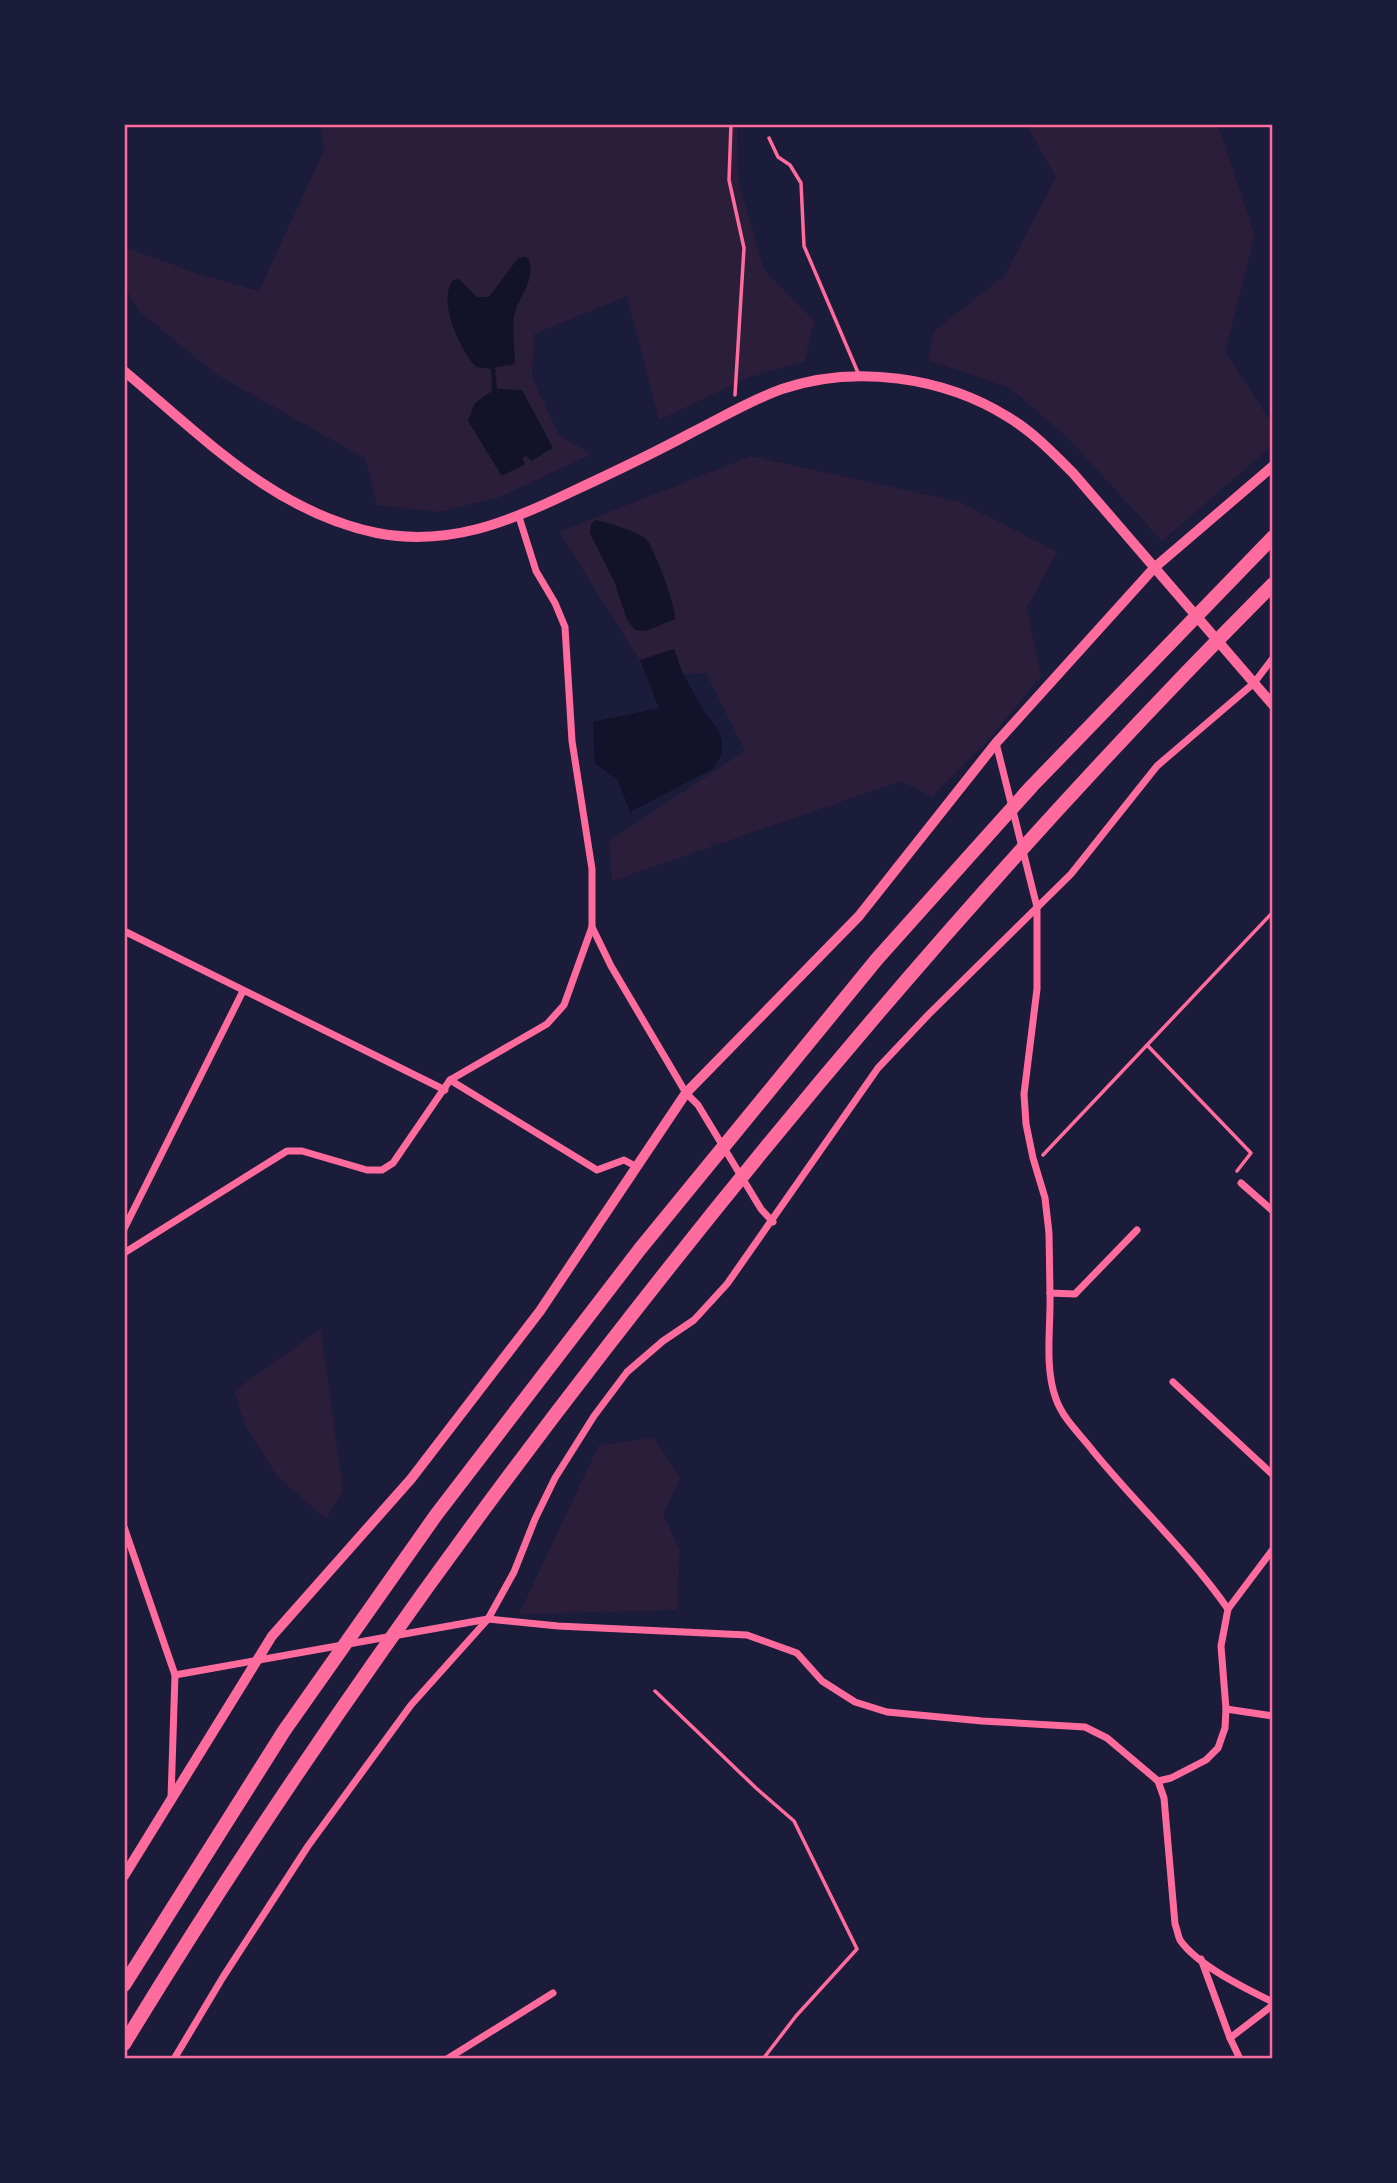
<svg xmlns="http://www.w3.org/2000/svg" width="1397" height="2183" font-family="'Public Sans',sans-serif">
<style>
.green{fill:#2a1e3b}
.water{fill:#12122b}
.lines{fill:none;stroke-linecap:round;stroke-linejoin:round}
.path{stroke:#ff6b9d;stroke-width:3.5}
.service{stroke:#ff6b9d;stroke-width:3.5}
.minor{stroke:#ff6b9d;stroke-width:7}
.tertiary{stroke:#ff6b9d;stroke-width:10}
.secondary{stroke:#ff6b9d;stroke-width:10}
.motorway{stroke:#ff6b9d;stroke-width:14}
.neatline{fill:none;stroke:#ff6b9d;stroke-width:2.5}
</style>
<rect width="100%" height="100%" fill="#1b1b3a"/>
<!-- green -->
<g class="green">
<polygon points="320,124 737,124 738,179 764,270 814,321 805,361 747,378 659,420 627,296 534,334 532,378 559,435 591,454 500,497 439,512 377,505 366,459 216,374 140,312 124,286 127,248 199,274 259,291 324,150"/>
<polygon points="1026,124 1218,124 1255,235 1225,352 1273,425 1273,445 1162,541 1068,438 1010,388 928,360 934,331 1005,275 1056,177"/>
<polygon points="751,456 960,502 1057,552 1027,608 1041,676 986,743 932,797 901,781 612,881 609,841 745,751 706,673 649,675 559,532"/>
<polygon points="321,1329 343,1491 326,1519 277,1476 245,1425 234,1391"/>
<polygon points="653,1438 680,1478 663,1515 680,1550 677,1610 519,1614 599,1445"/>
</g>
<!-- water -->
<g class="water">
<path d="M526,257l3,3c6,21 -8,33 -14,52 -4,15 0,35 0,50l-3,3 -17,2 2,22 25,1 31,58 -22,13 -4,-5 -5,2 3,6 -23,12 -34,-55 7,-18 17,-12 -1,-22 -15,-2c-16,-17 -39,-66 -23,-87l6,-1 18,18h12l29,-39z"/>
<path d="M595,520c9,1 47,13 52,20 8,11 29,66 28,79l-29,12 -11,-1 -8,-10 -12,-37 -25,-50 1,-9z"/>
<polygon points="674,649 684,676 707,716 718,729 722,741 722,754 713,769 630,812 618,780 595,764 593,722 659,708 640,660"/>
</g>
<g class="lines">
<!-- path -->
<g class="path">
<polyline points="731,124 729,180 744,248 735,395"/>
<polyline points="1147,1045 1251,1153 1237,1171"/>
<polyline points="1043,1155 1273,912"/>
</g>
<!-- service -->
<g class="service">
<polyline points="769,138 778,157 790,165 801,183 804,246 859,375"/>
<polyline points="655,1691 756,1788 794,1821 857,1949 796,2016 763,2059"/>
</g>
<!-- minor -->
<g class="minor">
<polyline points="519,517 536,571 555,603 565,627 572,741 592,869 592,927 611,966 686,1093 698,1105 761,1209 773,1222"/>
<polyline points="996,743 1037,907 1037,989 1024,1094 1026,1124 1033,1158 1045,1198 1049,1233 1050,1293 1075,1294 1137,1230"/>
<polyline points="124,931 445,1090"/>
<polyline points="450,1080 597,1170 624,1160 637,1167"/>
<polyline points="1241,1183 1273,1211"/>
<polyline points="124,1229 243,991"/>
<polyline points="124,1253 287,1151 302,1151 367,1170 382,1170 393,1163 450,1080 547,1024 564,1005 592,927"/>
<path d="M1050,1293c1,33 -6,74 6,106 7,20 24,35 37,52 44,54 95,101 135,158"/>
<polyline points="1173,1382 1273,1475"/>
<polyline points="124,1527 175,1675 171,1798"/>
<path d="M175,1675l313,-56 70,7 189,9 50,18 25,28 33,21 32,10 95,9 103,6 22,11 51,43 6,17 11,126c2,5 3,12 5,16 17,25 66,49 93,62"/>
<polyline points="1226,1709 1273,1716"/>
<polyline points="1158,1781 1171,1778 1206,1760 1218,1748 1225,1728 1226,1709 1221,1646 1228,1609 1273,1549"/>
<polyline points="1201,1959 1230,2038 1240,2059"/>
<polyline points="1230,2038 1273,2005"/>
<polyline points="174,2059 223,1977 308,1846 411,1705 488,1619 514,1572 535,1519 555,1478 594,1416 627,1372 663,1341 694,1320 727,1284 878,1068 928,1015 1071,874 1157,766 1254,683 1273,658"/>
<polyline points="447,2059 553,1993"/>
</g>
<!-- tertiary -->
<polyline class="tertiary" points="124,1876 272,1636 411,1479 540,1311 686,1093 859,916 996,743 1154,568 1273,466"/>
<!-- secondary -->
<path class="secondary" d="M124,371c78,65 150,141 253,162 71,14 132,-11 194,-41 41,-19 81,-38 120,-59 30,-15 60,-33 91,-44 73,-25 162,-12 226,28 25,15 45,36 65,56l200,232"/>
<!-- motorway -->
<g class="motorway">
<polyline points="124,1985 284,1731 436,1515 640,1249 877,959 1032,786 1273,537"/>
<path d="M124,2044c146,-240 307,-470 479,-692 208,-269 430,-527 670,-768"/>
</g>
</g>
<!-- border -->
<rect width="1397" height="2183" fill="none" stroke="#1b1b3a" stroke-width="252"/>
<rect x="126" y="126" width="1145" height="1931" class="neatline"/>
</svg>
